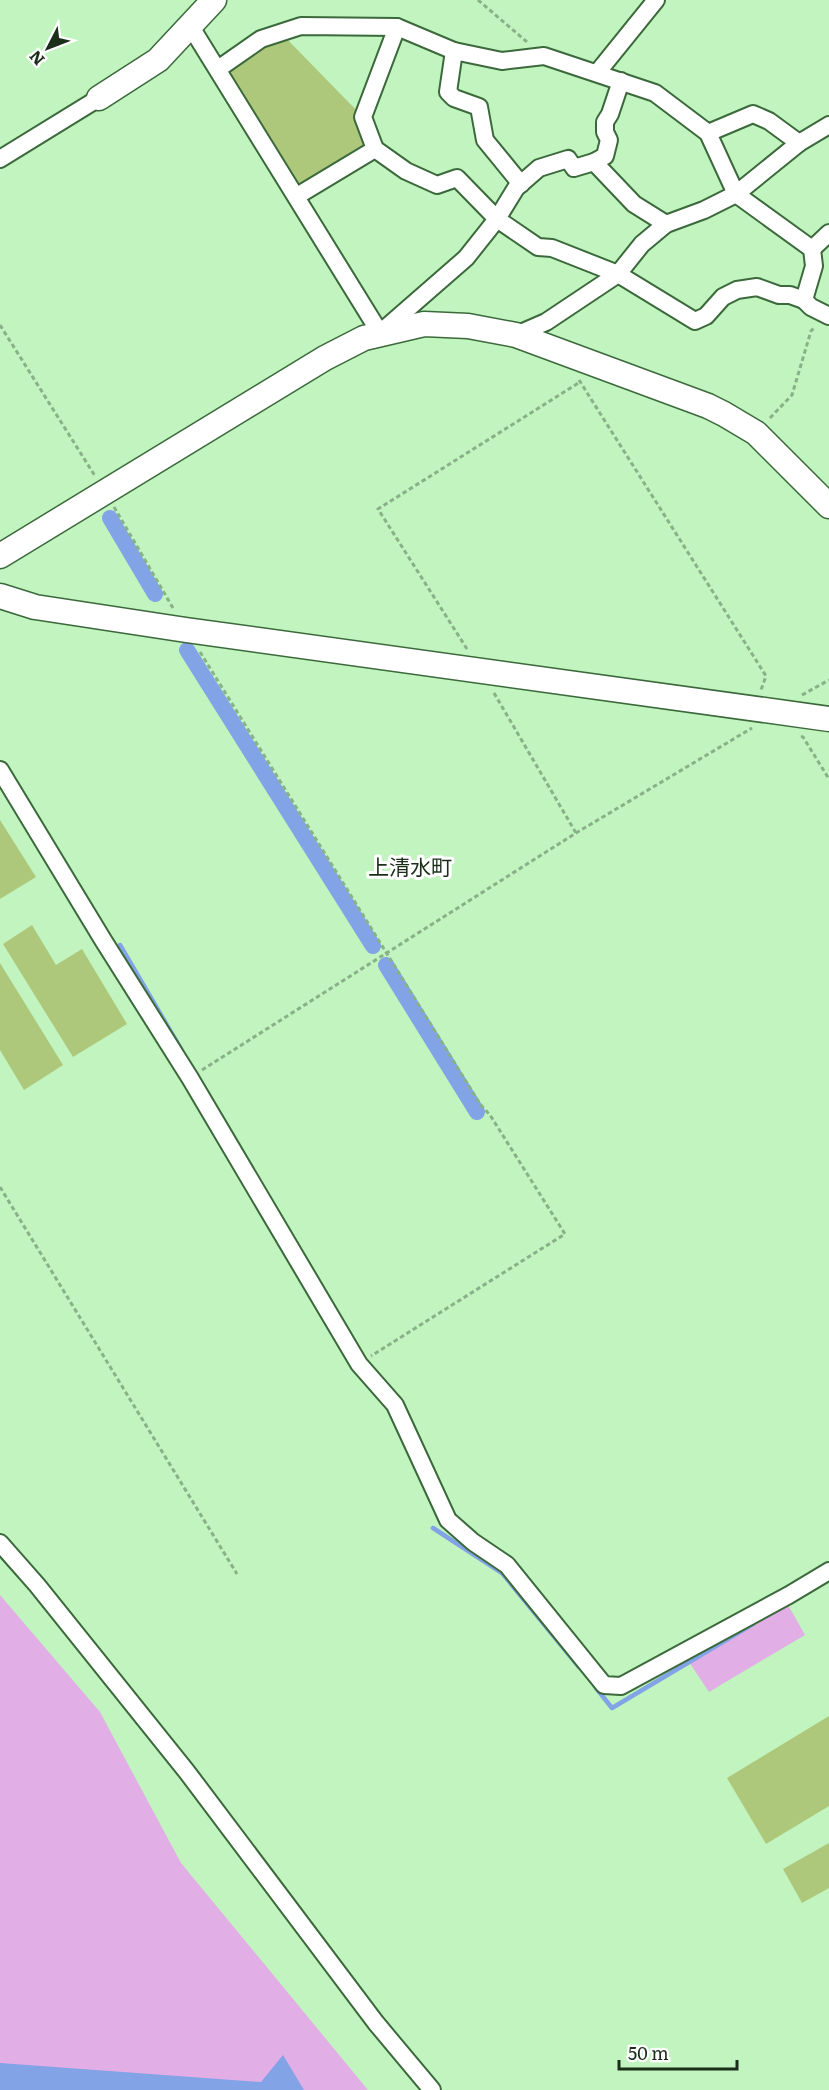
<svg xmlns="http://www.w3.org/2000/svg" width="829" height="2090" font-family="Literata,'Noto Sans JP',serif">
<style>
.green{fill:#e1aee5}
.water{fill:#82a3e6}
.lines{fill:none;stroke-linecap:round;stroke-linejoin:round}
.stream{stroke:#82a3e6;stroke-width:4.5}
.canal{stroke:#82a3e6;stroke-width:16}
.building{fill:#aec87b}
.street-casing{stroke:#3b693b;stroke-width:20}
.secondary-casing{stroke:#3b693b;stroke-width:27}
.path{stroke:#88b187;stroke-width:3;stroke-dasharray:4.5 3;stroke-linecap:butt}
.street{stroke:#fff;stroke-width:16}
.secondary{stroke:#fff;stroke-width:24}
.labels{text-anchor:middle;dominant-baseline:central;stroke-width:6;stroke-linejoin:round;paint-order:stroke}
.quarter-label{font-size:21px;fill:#1a2e1a;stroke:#fff}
</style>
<rect width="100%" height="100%" fill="#c1f4bf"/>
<!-- green -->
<g class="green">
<polygon points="0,1595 100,1712 181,1863 368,2090 3,2090 0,2087"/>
<polygon points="788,1605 805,1635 709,1692 689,1662"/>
</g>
<!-- water -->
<polygon class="water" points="283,2055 304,2090 0,2090 0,2063 261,2082"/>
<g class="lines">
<!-- stream -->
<g class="stream">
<polyline points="120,945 181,1049"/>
<polyline points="433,1528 502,1573 579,1667"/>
<polyline points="596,1688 612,1708 753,1624"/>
</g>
<!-- canal -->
<g class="canal">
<polyline points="110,518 155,594"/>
<polyline points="187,650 373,946"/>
<polyline points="386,965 477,1112"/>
</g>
</g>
<!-- building -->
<g class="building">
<polygon points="281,33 363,117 375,149 297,196 218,69"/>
<polygon points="0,820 36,877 0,899"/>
<polygon points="32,925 56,965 82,949 127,1024 73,1057 3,944"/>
<polygon points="0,963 63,1065 24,1090 0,1050"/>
<polygon points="829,1716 829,1806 766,1844 727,1778"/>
<polygon points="829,1843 829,1888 802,1903 783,1869"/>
</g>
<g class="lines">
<!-- street casing -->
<g class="street-casing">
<g id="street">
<polyline points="191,27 380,333 466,258 497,219 516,188 539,168 568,159 574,168 594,162 634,204 666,224"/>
<polyline points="454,51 448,92 454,98 479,107 485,140 521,184"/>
<polyline points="218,69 261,39 301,26 397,27 454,51 502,61 544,56 655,93 708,133 736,194 812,249 814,266 804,300 811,307 829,316"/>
<polyline points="597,73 656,0"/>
<polyline points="708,133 753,114 769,121 799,143"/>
<polyline points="375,149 363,117 397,27"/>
<polyline points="0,159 99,98"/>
<polyline points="594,162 605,156 609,140 605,132 605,122 610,114 621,81"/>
<polyline points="297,196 375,149 406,171 437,185 457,178 497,219 538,247 552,248 618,274 695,321 706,316 723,297 737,290 757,287 779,295 790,295 804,300"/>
<polyline points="812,249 829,233"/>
<polyline points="516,335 546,322 618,274 642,244 666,224 704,210 736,194 799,143 829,125"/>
<polyline points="0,770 103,940 190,1078 359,1364 395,1405 448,1520 473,1542 507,1565 604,1685 621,1686 789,1595 829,1571"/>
<polyline points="0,1543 37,1585 187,1772 376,2023 432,2090"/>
</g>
</g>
<!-- secondary casing -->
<g class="secondary-casing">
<g id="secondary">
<polyline points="99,98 158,60 214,0"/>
<polyline points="0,556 325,358 364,338 424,324 468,326 516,335 708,406 724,414 756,433 829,506"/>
<polyline points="0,596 35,607 186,630 829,719"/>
</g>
</g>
<!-- path -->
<g class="path">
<polyline points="478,0 527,42"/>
<polyline points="0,325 95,476"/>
<polyline points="579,380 766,676 761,690"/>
<polyline points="770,418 792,395 811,331 815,327"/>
<polyline points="114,507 173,608"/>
<polyline points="467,649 378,509 580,382"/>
<polyline points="200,652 480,1104 490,1115 565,1234 371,1356"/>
<polyline points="494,693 576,833"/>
<polyline points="802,695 829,680"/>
<polyline points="801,736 803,737 829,779"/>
<polyline points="202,1070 576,833 752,728"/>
<polyline points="0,1187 237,1574"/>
</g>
<!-- street -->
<use href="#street" class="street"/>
<!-- secondary -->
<use href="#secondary" class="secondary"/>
</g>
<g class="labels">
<!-- quarter labels -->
<g class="quarter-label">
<text x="410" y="865">上清水町</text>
</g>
</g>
<!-- north arrow -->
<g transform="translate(48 48) rotate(228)" stroke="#ffffff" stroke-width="4.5" paint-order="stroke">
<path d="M0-4.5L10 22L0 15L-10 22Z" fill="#1a2e1a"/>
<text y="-9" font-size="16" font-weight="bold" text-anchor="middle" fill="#1a2e1a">N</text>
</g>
<!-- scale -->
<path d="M619 2060v9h118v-9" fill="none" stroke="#1a2e1a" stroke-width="3"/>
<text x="628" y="2060" font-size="18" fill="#1a2e1a" stroke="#ffffff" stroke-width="4.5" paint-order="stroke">50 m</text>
</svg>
